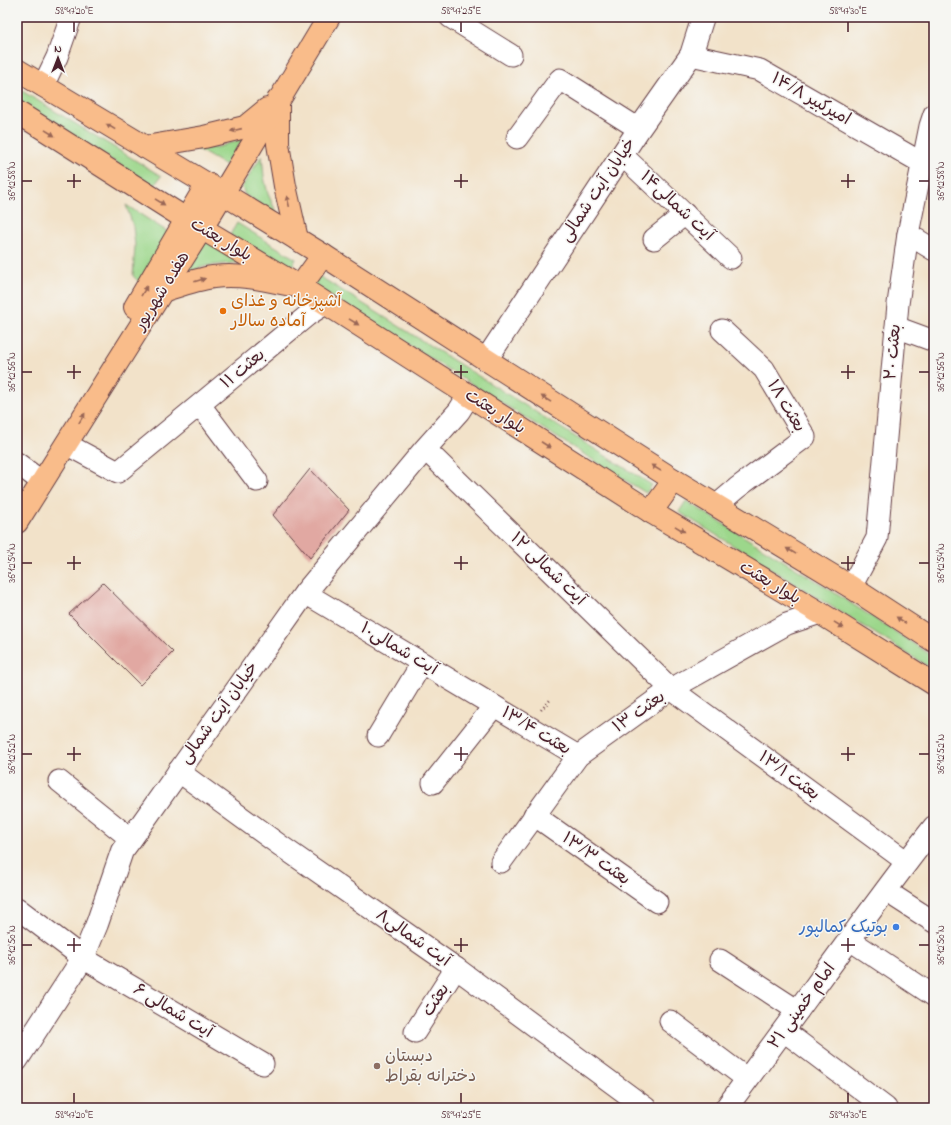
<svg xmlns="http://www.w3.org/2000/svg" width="951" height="1125" font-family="'Indie Flower','Playpen Sans Arabic',sans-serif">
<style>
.green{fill:#9cd78b;stroke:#737b5b}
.building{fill:#e1a8a2}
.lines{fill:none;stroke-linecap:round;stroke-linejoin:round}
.minor-casing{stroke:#633c43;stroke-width:23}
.tertiary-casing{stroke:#633c43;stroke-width:24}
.primary-casing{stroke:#633c43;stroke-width:24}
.path{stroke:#633c43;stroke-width:2.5;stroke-dasharray:1 3;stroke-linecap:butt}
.minor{stroke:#fff;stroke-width:21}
.tertiary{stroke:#fff;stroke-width:22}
.primary{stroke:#f9bc8a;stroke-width:22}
.oneway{fill:#996656}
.ticks{fill:none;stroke:#4a1f2b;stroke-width:1.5}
.food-dot{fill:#e8710a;stroke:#f6f6f2;stroke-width:1.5}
.shop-dot{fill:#3f7fe0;stroke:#f6f6f2;stroke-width:1.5}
.education-dot{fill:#8d6e63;stroke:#f6f6f2;stroke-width:1.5}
.labels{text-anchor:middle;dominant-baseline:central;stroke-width:3;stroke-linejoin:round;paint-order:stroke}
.street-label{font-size:17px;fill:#4a1f2b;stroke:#f6f6f2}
.food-label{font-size:17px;fill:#c56008;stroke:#f6f6f2;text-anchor:start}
.shop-label{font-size:17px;fill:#366cbe;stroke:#f6f6f2;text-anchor:end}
.education-label{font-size:17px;fill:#785e54;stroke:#f6f6f2;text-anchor:start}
.neatline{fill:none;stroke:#4a1f2b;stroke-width:1.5}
.ticks-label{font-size:10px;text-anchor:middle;fill:#4a1f2b}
</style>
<rect width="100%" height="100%" fill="#f6f6f2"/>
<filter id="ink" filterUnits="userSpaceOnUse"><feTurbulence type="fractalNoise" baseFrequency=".025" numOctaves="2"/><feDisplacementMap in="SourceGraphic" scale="8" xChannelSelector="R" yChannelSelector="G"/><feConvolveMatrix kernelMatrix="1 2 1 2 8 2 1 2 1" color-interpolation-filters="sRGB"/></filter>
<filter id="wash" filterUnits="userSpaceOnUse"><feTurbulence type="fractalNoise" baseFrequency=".012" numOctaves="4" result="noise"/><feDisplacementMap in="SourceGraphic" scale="16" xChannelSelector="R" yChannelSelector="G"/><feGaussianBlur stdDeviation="0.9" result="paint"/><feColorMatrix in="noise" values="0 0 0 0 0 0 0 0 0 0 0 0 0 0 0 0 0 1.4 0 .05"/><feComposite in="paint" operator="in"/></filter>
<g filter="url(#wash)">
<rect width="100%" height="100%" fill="#f2e2c9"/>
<!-- green -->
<g class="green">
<polygon points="17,88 161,176 154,186 17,102"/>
<polygon points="244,138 225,165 197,149 219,147"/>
<polygon points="262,155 264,177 268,194 277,214 245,195 242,187"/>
<polygon points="126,205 171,234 139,282 133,276 135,246 133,226"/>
<polygon points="237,223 296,259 290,270 230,235"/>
<polygon points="206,240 241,262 206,266 184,273"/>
<polygon points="319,276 652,485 646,493 313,285"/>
<polygon points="686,501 818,582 934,657 934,670 679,512"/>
</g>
<g id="blocks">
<!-- building -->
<g class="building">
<polygon points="310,469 349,510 310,558 273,515"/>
<polygon points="103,583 173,652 140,685 69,614"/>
</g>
</g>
</g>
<g filter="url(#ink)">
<use href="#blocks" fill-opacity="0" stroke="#633c43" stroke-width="1"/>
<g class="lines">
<!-- minor casing -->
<g class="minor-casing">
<g id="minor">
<polyline points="450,17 511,55"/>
<polyline points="691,55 760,70 922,163"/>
<polyline points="43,86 57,57 71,17"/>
<polyline points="517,138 560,79 639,129"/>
<polyline points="622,155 731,258"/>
<polyline points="908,234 934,250"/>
<polyline points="654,239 685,214"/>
<polyline points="896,327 934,341"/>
<polyline points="200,405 257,481"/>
<polyline points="66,444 118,472 308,315 325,304"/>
<polyline points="425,449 671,689 907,862"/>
<polyline points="17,463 42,482"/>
<polyline points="717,505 737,488 805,437 764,369 722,330"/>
<polyline points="851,587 877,538 898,304 908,234 930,126 934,114"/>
<polyline points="305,593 578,756"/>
<polyline points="378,736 422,663"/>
<polyline points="178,771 281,846 456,968 646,1108"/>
<polyline points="59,781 131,839"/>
<polyline points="433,783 494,706"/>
<polyline points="534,815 657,902"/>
<polyline points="501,862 578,756 671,689 787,624 820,613"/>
<polyline points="886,891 934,922"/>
<polyline points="17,908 83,958 263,1064"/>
<polyline points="850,940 934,996"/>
<polyline points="720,960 798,1011"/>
<polyline points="670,1021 747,1079"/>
<polyline points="784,1031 886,1108"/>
<polyline points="415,1032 456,968"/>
</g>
</g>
<!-- tertiary casing -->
<g class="tertiary-casing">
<g id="tertiary">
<polyline points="486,360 639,129 691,55 703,17"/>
<polyline points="17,1060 83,958 97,924 122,851 131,839 305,593 425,449 459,411 469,395"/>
<path d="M726,1108c70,-93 136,-189 208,-281"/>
</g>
</g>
<!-- primary casing -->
<g class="primary-casing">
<g id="primary">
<polyline points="17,70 222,193 323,255 674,480 851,587 934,641"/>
<polyline points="278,100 278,144 285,186 297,239"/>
<polyline points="17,112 186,219 300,287 651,512 820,613 934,684"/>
<polyline points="145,147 204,137 245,127 267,109"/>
<path d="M162,291c16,-5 35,-12 51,-14 29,-4 58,4 87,10l23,-32"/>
<polyline points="135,307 207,184"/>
<polyline points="651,512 674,480"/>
<polyline points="17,522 202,228 329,17"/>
</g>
</g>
<!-- path -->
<polyline class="path" points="541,710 550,700"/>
<!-- minor -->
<use href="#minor" class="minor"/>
<!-- tertiary -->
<use href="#tertiary" class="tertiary"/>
<!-- primary -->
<use href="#primary" class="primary"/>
</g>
<!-- one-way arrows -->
<defs><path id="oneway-solid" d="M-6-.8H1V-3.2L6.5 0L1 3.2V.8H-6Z"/></defs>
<g class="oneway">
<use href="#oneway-solid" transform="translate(111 127) rotate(-149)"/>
<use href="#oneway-solid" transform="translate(236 130) rotate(167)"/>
<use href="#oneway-solid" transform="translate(50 133) rotate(32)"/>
<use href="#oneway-solid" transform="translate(288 201) rotate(-103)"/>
<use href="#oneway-solid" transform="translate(160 202) rotate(32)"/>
<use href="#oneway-solid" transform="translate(200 280) rotate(-16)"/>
<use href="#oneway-solid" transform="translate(144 291) rotate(-60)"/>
<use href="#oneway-solid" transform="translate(354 322) rotate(32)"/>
<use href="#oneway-solid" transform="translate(546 399) rotate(-148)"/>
<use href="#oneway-solid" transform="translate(82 418) rotate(-58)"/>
<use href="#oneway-solid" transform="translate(546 445) rotate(33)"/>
<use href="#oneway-solid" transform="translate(656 468) rotate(-148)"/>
<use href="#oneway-solid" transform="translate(680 529) rotate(31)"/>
<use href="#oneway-solid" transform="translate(791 551) rotate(-149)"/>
<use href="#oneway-solid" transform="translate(901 620) rotate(-147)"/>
<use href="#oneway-solid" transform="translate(839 625) rotate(31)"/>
</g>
</g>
<!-- ticks -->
<path class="ticks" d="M74,22v10M461,22v10M848,22v10M74,174v14M461,174v14M848,174v14M22,181h10M67,181h14M454,181h14M841,181h14M919,181h10M74,365v14M461,365v14M848,365v14M22,372h10M67,372h14M454,372h14M841,372h14M919,372h10M74,556v14M461,556v14M848,556v14M22,563h10M67,563h14M454,563h14M841,563h14M919,563h10M74,747v14M461,747v14M848,747v14M22,754h10M67,754h14M454,754h14M841,754h14M919,754h10M74,938v14M461,938v14M848,938v14M22,945h10M67,945h14M454,945h14M841,945h14M919,945h10M74,1093v10M461,1093v10M848,1093v10"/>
<!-- markers -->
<circle class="food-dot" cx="223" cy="311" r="4"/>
<circle class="shop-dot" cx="896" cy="927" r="4"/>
<circle class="education-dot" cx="377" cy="1066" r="4"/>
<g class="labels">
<!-- street labels -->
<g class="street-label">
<text transform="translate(811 99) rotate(30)">امیرکبیر ۱۴/۸</text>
<text transform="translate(598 190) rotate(-56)">خیابان آیت شمالی</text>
<text transform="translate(677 206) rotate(43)">آیت شمالی۱۴</text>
<text transform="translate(221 240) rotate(31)">بلوار بعثت</text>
<text transform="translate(162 291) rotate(-58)">هفده شهریور</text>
<text transform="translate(893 352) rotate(-85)">بعثت ۲۰</text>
<text transform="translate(243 369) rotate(-40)">بعثت ۱۱</text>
<text transform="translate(786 406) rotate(59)">بعثت ۱۸</text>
<text transform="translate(495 412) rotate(33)">بلوار بعثت</text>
<text transform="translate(548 569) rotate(44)">آیت شمالی ۱۲</text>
<text transform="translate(770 583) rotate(31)">بلوار بعثت</text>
<text transform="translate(399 649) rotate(31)">آیت شمالی۱۰</text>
<text transform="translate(639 712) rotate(-35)">بعثت ۱۳</text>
<text transform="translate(219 713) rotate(-54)">خیابان آیت شمالی</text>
<text transform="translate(536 731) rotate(31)">بعثت ۱۳/۴</text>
<text transform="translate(789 776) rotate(36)">بعثت ۱۳/۱</text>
<text transform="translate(596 859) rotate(35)">بعثت ۱۳/۳</text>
<text transform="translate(413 938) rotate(35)">آیت شمالی۸</text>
<text transform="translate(436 1000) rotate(-57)">بعثت</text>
<text transform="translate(802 1006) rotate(-54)">امام خمینی ۲۱</text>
<text transform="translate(173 1011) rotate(31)">آیت شمالی ۶</text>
</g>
<!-- food labels -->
<g class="food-label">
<text x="231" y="301">آشپزخانه و غذای<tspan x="231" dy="20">آماده سالار</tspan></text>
</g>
<!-- shop labels -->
<g class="shop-label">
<text x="888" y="927">بوتیک کمالپور</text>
</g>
<!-- education labels -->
<g class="education-label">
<text x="385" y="1056">دبستان<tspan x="385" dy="20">دخترانه بقراط</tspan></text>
</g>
</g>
<!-- margin -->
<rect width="951" height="1125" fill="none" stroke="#f6f6f2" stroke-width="44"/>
<!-- north arrow -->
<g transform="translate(58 58)" stroke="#f6f6f2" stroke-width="3" paint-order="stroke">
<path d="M0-3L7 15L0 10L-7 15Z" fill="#4a1f2b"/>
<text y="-6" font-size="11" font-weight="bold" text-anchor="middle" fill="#4a1f2b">N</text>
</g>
<rect x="22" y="22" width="907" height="1081" class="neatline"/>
<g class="ticks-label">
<text x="74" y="14">58°47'20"E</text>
<text x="461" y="14">58°47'25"E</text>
<text x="848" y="14">58°47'30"E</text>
<text transform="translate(11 181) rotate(-90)" y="4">36°12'58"N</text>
<text transform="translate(940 181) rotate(-90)" y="4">36°12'58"N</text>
<text transform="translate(11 372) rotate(-90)" y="4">36°12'56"N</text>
<text transform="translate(940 372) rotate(-90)" y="4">36°12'56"N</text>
<text transform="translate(11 563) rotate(-90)" y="4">36°12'54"N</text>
<text transform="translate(940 563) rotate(-90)" y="4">36°12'54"N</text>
<text transform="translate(11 754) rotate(-90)" y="4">36°12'52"N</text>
<text transform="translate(940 754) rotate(-90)" y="4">36°12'52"N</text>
<text transform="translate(11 945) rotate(-90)" y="4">36°12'50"N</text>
<text transform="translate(940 945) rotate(-90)" y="4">36°12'50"N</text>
<text x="74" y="1118">58°47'20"E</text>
<text x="461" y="1118">58°47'25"E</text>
<text x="848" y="1118">58°47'30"E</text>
</g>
</svg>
